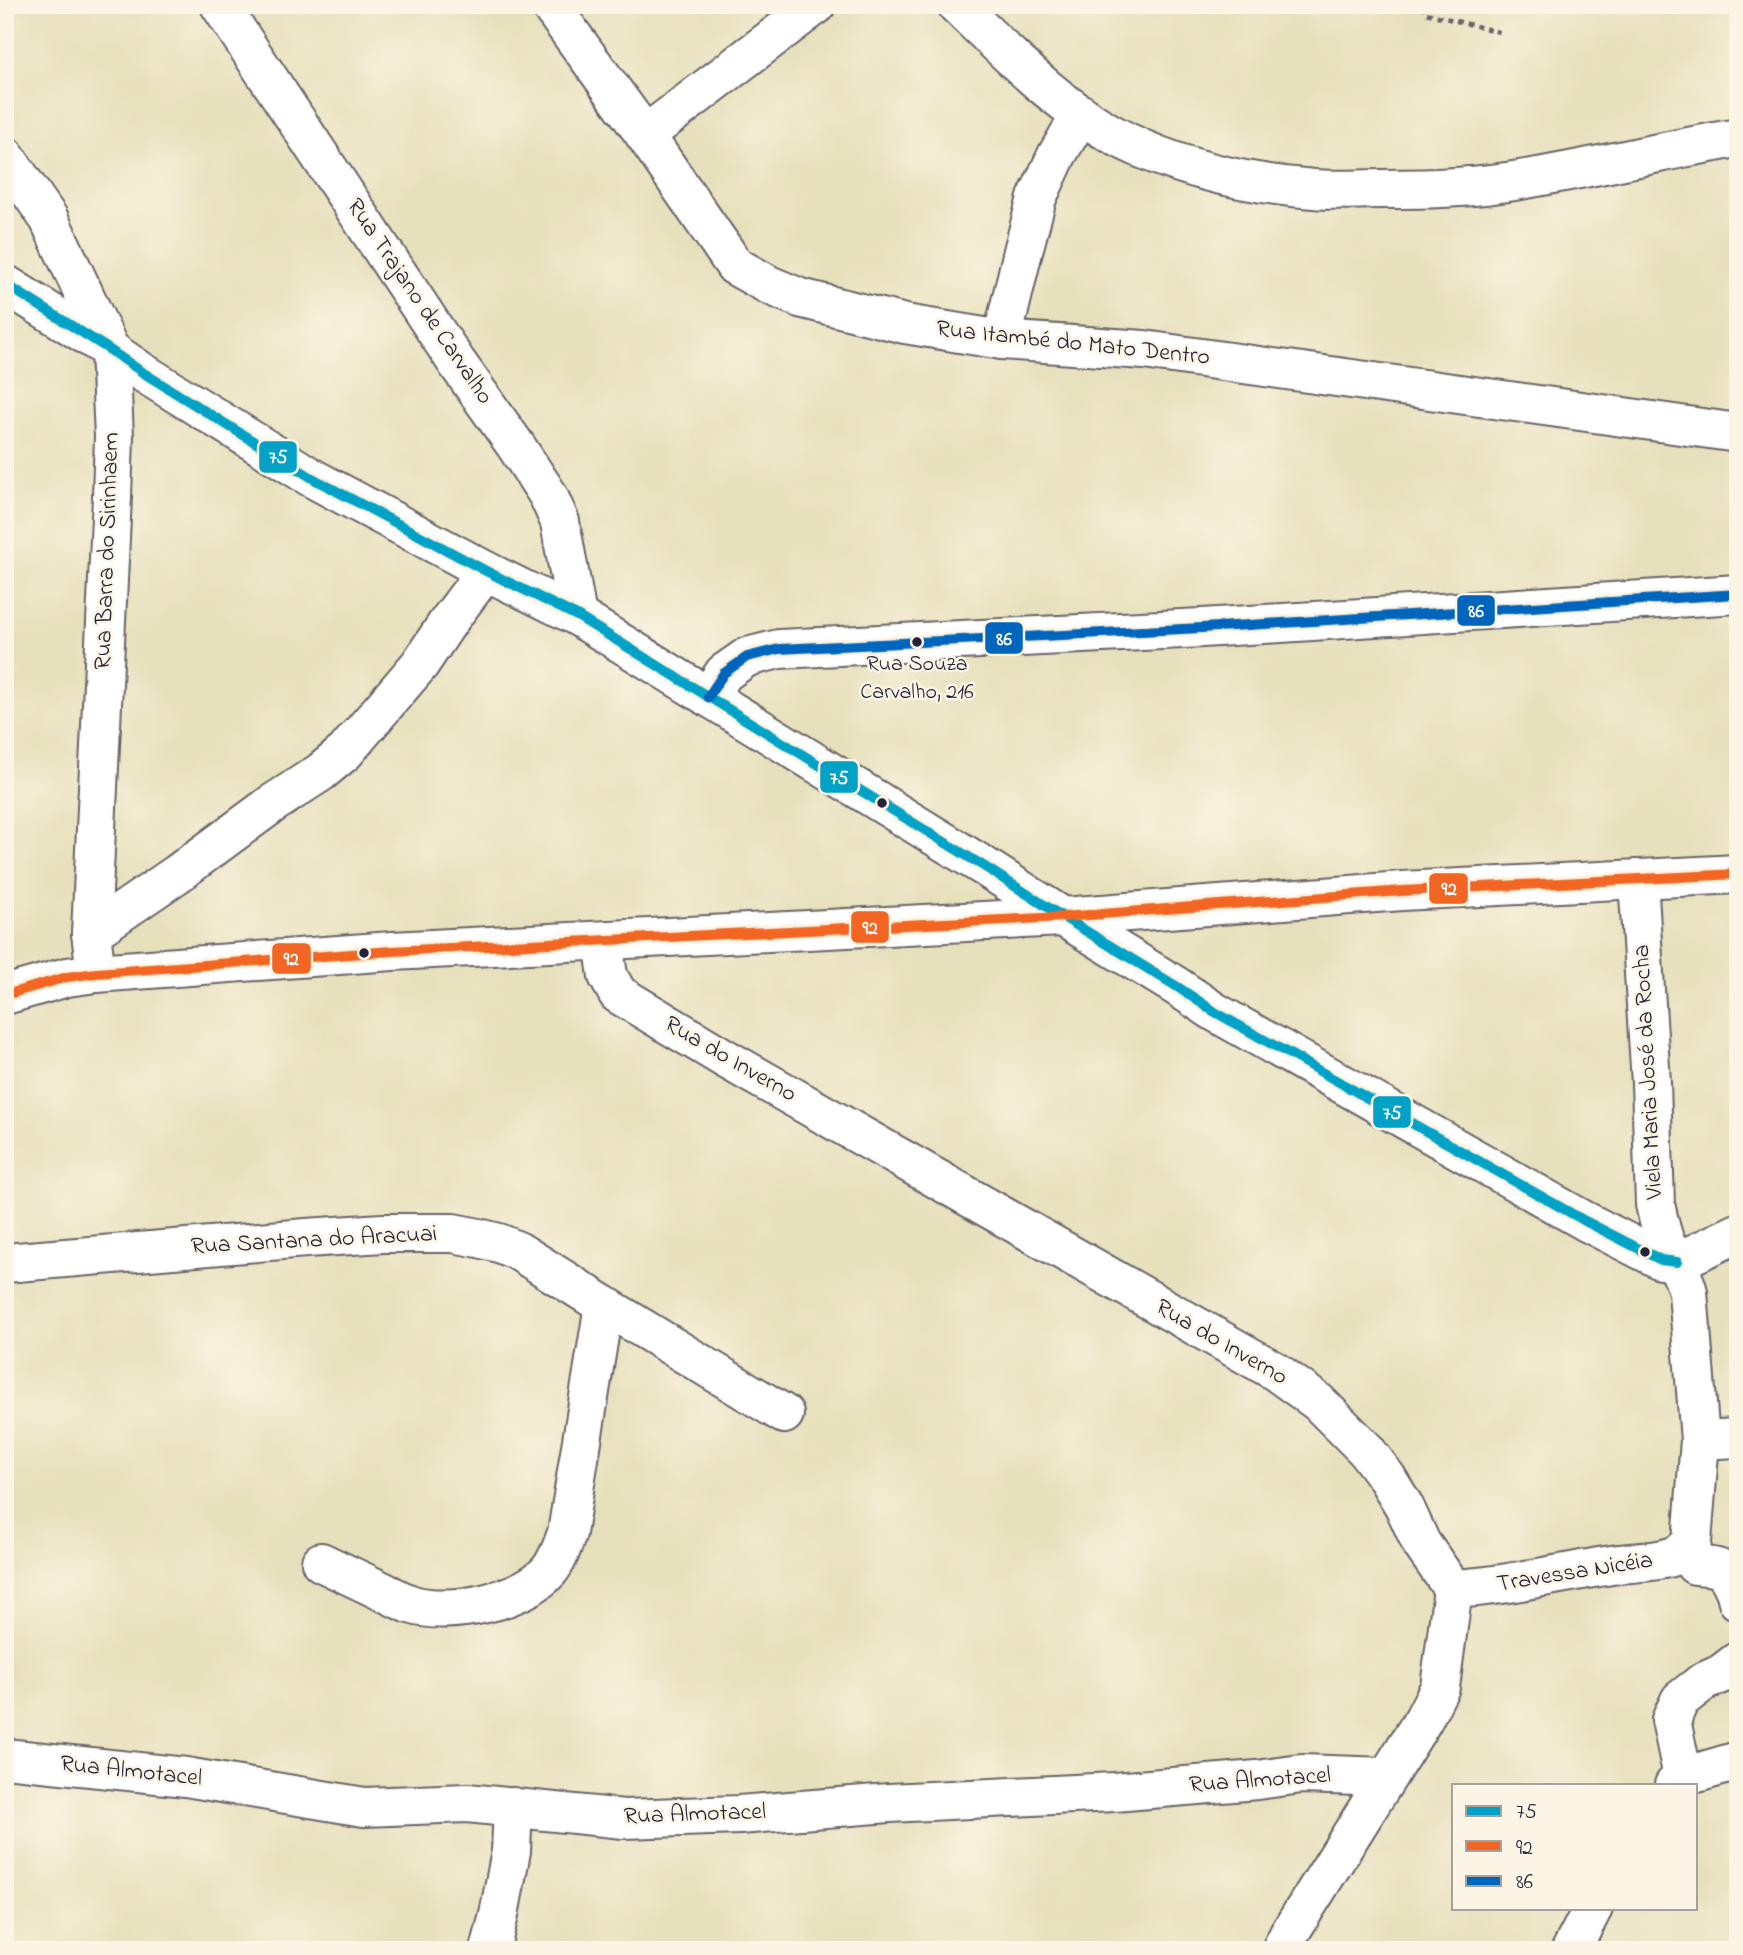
<svg xmlns="http://www.w3.org/2000/svg" width="1743" height="1955" font-family="'Indie Flower',sans-serif">
<style>
.lines{fill:none;stroke-linecap:round;stroke-linejoin:round}
.minor-casing{stroke:#676468;stroke-width:42}
.path{stroke:#676468;stroke-width:4.5;stroke-dasharray:5 5;stroke-linecap:butt}
.minor{stroke:#fff;stroke-width:38}
.bus-1-casing{stroke:#fcf5e5;stroke-width:16}
.bus-2-casing{stroke:#fcf5e5;stroke-width:16}
.bus-3-casing{stroke:#fcf5e5;stroke-width:16}
.bus-1{stroke:#02a2c7;stroke-width:10}
.bus-2{stroke:#f26522;stroke-width:10}
.bus-3{stroke:#0065bd;stroke-width:10}
.bus-dot{fill:#22223b;stroke:#fcf5e5;stroke-width:2.5}
.labels{text-anchor:middle;dominant-baseline:central;stroke-width:5;stroke-linejoin:round;paint-order:stroke}
.bus-label{font-size:22px;fill:#22223b;stroke:#fcf5e5}
.street-label{font-size:24px;fill:#22223b;stroke:#fcf5e5}
.line-badge{stroke:#fcf5e5;stroke-width:2.5}
.badge-label{font-size:19px;text-anchor:middle;font-weight:bold;fill:#fff}
</style>
<rect width="100%" height="100%" fill="#fcf5e5"/>
<filter id="ink" filterUnits="userSpaceOnUse"><feTurbulence type="fractalNoise" baseFrequency=".0143" numOctaves="2"/><feDisplacementMap in="SourceGraphic" scale="14" xChannelSelector="R" yChannelSelector="G"/><feConvolveMatrix kernelMatrix="1 2 1 2 8 2 1 2 1" color-interpolation-filters="sRGB"/></filter>
<filter id="wash" filterUnits="userSpaceOnUse"><feTurbulence type="fractalNoise" baseFrequency=".00686" numOctaves="4" result="noise"/><feDisplacementMap in="SourceGraphic" scale="28" xChannelSelector="R" yChannelSelector="G"/><feGaussianBlur stdDeviation="1.57" result="paint"/><feColorMatrix in="noise" values="0 0 0 0 0 0 0 0 0 0 0 0 0 0 0 0 0 1.4 0 .05"/><feComposite in="paint" operator="in"/></filter>
<g filter="url(#wash)">
<rect width="100%" height="100%" fill="#e7e0bc"/>
</g>
<g filter="url(#ink)">
<g class="lines">
<!-- minor casing -->
<g class="minor-casing">
<g id="minor">
<polyline points="220,5 457,363 516,446 548,495 560,522 577,616"/>
<polyline points="550,5 645,135 735,266 769,285 800,298 905,324 1002,340 1144,350 1738,433"/>
<path d="M957,5c51,49 104,104 168,136 59,29 124,43 189,48 22,2 46,0 68,0 46,0 93,-1 138,-9 73,-12 145,-30 218,-42"/>
<polyline points="645,135 816,5"/>
<polyline points="5,156 49,219 110,350 114,437 112,497 91,933 96,973"/>
<polyline points="5,284 110,350 142,372 314,479 486,571 577,616 985,867 1063,917 1176,986 1215,1012 1585,1221 1661,1260 1677,1262"/>
<polyline points="1002,340 1023,251 1037,198 1057,155 1081,114"/>
<polyline points="708,697 724,673 747,657 779,649 1202,628 1738,594"/>
<polyline points="91,933 177,874 272,804 321,772 345,752 420,664 448,622 486,571"/>
<polyline points="603,941 608,976 618,994 726,1059 1275,1371 1318,1402 1366,1450 1387,1478 1404,1506 1421,1543 1453,1589 1440,1687 1423,1720 1289,1934 1281,1950"/>
<polyline points="5,995 67,977 96,973 392,951 1063,917 1402,891 1738,874"/>
<polyline points="1677,1262 1738,1233"/>
<polyline points="5,1263 306,1238 383,1233 453,1233 479,1238 499,1243 518,1251 604,1305 784,1414"/>
<polyline points="1700,1440 1738,1438"/>
<path d="M321,1562c21,10 42,20 63,30 9,4 19,10 29,13 37,11 110,-4 136,-34 9,-11 13,-24 18,-38l37,-228"/>
<path d="M1695,1565c8,1 19,1 25,4 9,6 16,21 18,32"/>
<path d="M1453,1589c54,-3 106,-16 159,-24 20,-3 41,-2 59,-8 9,-2 15,-9 21,-15l8,-102 -12,-148c-4,-17 -13,-29 -21,-45 -6,-14 -9,-29 -12,-43l-4,-121 -13,-204"/>
<polyline points="5,1758 186,1777 364,1807 467,1803 624,1819 739,1815 889,1803 1114,1792 1257,1780 1301,1774 1387,1777"/>
<polyline points="1683,1777 1671,1720 1680,1700 1703,1682 1721,1674 1738,1661"/>
<polyline points="1674,1785 1683,1777 1738,1761"/>
<polyline points="490,1950 499,1915 511,1851 513,1807"/>
<polyline points="1571,1950 1593,1908"/>
</g>
</g>
<!-- path -->
<polyline class="path" points="1422,5 1426,13 1503,33"/>
<!-- minor -->
<use href="#minor" class="minor"/>
<!-- bus-1 casing -->
<g class="bus-1-casing">
<polyline id="bus-1" points="5,284 110,350 142,372 314,479 486,571 577,616 985,867 1063,917 1176,986 1215,1012 1585,1221 1661,1260 1677,1262"/>
</g>
<!-- bus-2 casing -->
<g class="bus-2-casing">
<polyline id="bus-2" points="5,995 67,977 96,973 392,951 1063,917 1402,891 1738,874"/>
</g>
<!-- bus-3 casing -->
<g class="bus-3-casing">
<polyline id="bus-3" points="708,697 724,673 747,657 779,649 1202,628 1738,594"/>
</g>
<!-- bus-1 -->
<use href="#bus-1" class="bus-1"/>
<!-- bus-2 -->
<use href="#bus-2" class="bus-2"/>
<!-- bus-3 -->
<use href="#bus-3" class="bus-3"/>
</g>
</g>
<!-- markers -->
<g class="bus-dot">
<circle cx="917" cy="642" r="6"/>
<circle cx="882" cy="803" r="6"/>
<circle cx="364" cy="953" r="6"/>
<circle cx="1645" cy="1252" r="6"/>
</g>
<g class="labels">
<!-- bus labels -->
<g class="bus-label">
<text x="917" y="665">Rua Souza<tspan x="917" dy="28">Carvalho, 216</tspan></text>
</g>
<!-- street labels -->
<g class="street-label">
<text transform="translate(419 302) rotate(56)">Rua Trajano de Carvalho</text>
<text transform="translate(1073 344) rotate(6)">Rua Itambé do Mato Dentro</text>
<text transform="translate(108 551) rotate(-88)">Rua Barra do Sirinhaem</text>
<text transform="translate(730 1060) rotate(30)">Rua do Inverno</text>
<text transform="translate(1649 1072) rotate(-93)">Viela Maria José da Rocha</text>
<text transform="translate(314 1241) rotate(-3)">Rua Santana do Aracuai</text>
<text transform="translate(1221 1343) rotate(30)">Rua do Inverno</text>
<text transform="translate(1575 1573) rotate(-9)">Travessa Nicéia</text>
<text transform="translate(131 1772) rotate(6)">Rua Almotacel</text>
<text transform="translate(1260 1781) rotate(-4)">Rua Almotacel</text>
<text transform="translate(695 1815) rotate(-2)">Rua Almotacel</text>
</g>
</g>
<g class="line-badge">
<rect x="258" y="440" width="40" height="34" rx="7" fill="#02a2c7"/>
<rect x="1456" y="594" width="40" height="33" rx="7" fill="#0065bd"/>
<rect x="984" y="621" width="40" height="34" rx="7" fill="#0065bd"/>
<rect x="819" y="760" width="40" height="34" rx="7" fill="#02a2c7"/>
<rect x="1428" y="872" width="41" height="33" rx="7" fill="#f26522"/>
<rect x="850" y="910" width="40" height="34" rx="7" fill="#f26522"/>
<rect x="271" y="942" width="41" height="33" rx="7" fill="#f26522"/>
<rect x="1372" y="1095" width="40" height="34" rx="7" fill="#02a2c7"/>
</g>
<g class="badge-label">
<text x="278" y="463">75</text>
<text x="1476" y="617">86</text>
<text x="1004" y="645">86</text>
<text x="839" y="784">75</text>
<text x="1449" y="895">92</text>
<text x="870" y="934">92</text>
<text x="291" y="965">92</text>
<text x="1392" y="1119">75</text>
</g>
<!-- margin -->
<rect width="1743" height="1955" fill="none" stroke="#fcf5e5" stroke-width="28"/>
<!-- legend -->
<rect x="1452" y="1784" width="245" height="126" fill="#fcf5e5" stroke="#a5a1a1" stroke-width="2"/>
<rect x="1466" y="1806" width="35" height="10" fill="#02a2c7" stroke="#a5a1a1" stroke-width="2"/>
<text x="1516" y="1818" font-size="21" fill="#22223b">75</text>
<rect x="1466" y="1841" width="35" height="10" fill="#f26522" stroke="#a5a1a1" stroke-width="2"/>
<text x="1516" y="1854" font-size="21" fill="#22223b">92</text>
<rect x="1466" y="1876" width="35" height="10" fill="#0065bd" stroke="#a5a1a1" stroke-width="2"/>
<text x="1516" y="1888" font-size="21" fill="#22223b">86</text>
</svg>
